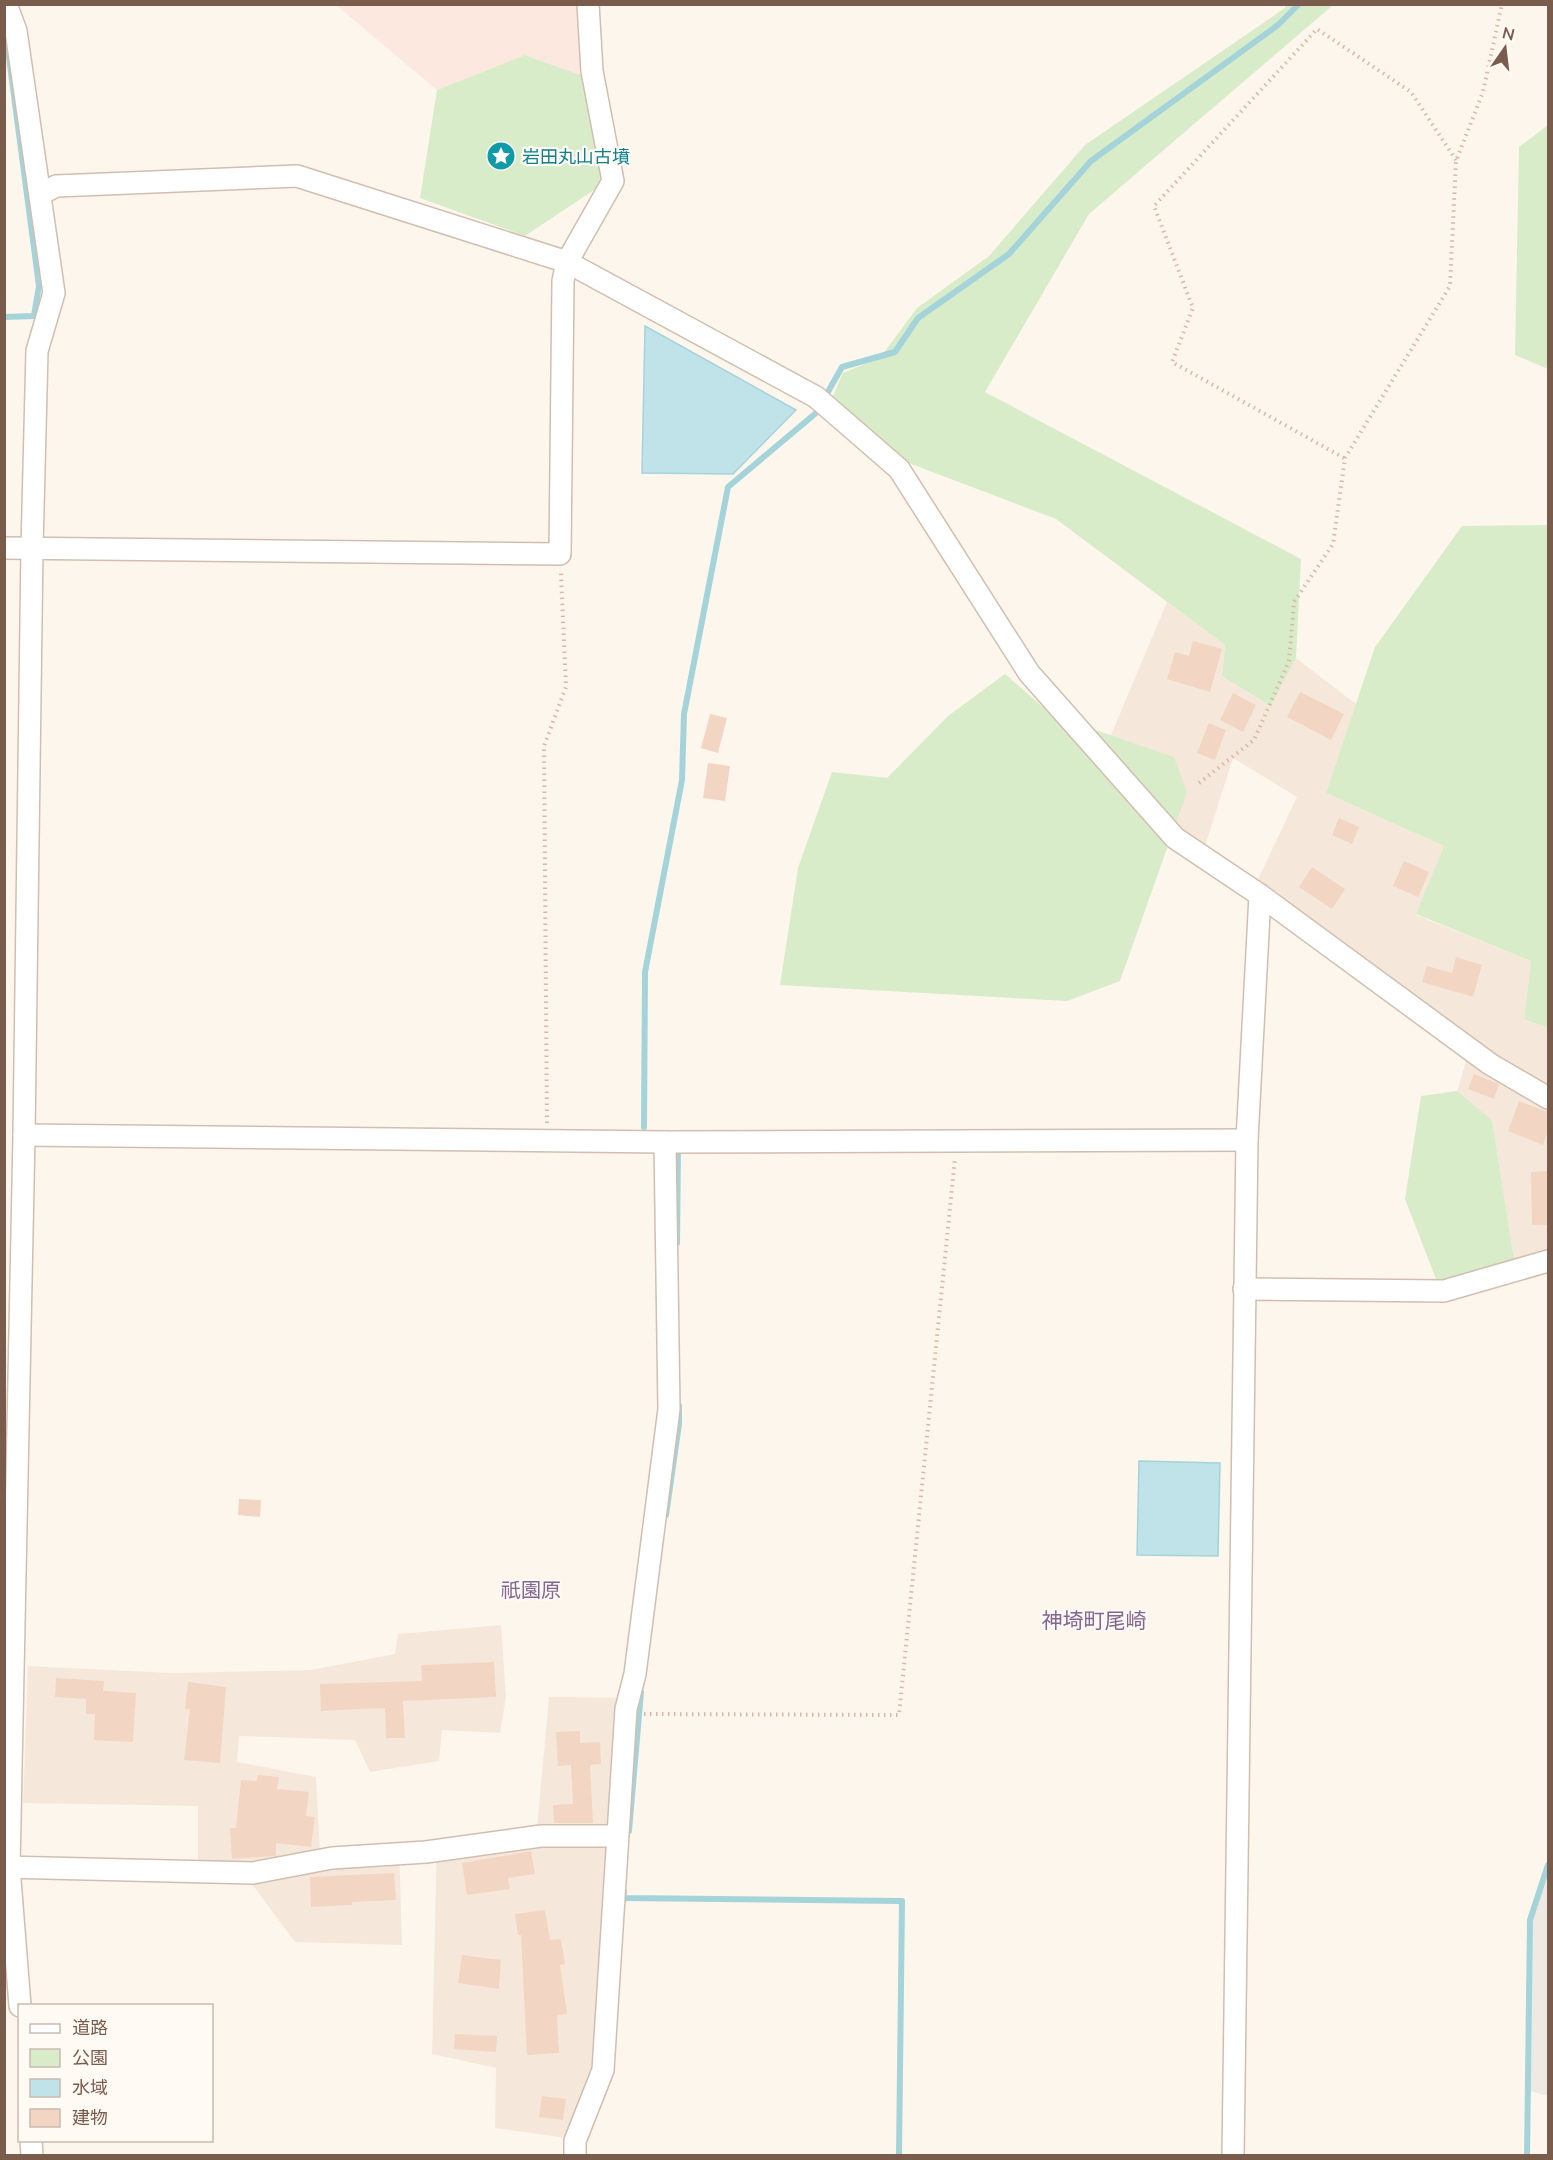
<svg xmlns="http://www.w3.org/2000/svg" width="1553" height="2160" font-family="Mulish,'Noto Sans JP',sans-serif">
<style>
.residential{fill:#f5e8da}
.commercial{fill:#fde8e0}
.industrial{fill:#efe9e4}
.green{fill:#d8ecc9}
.water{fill:#bfe3e8;stroke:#a5d3da;stroke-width:1.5}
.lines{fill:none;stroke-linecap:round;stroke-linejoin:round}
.stream{stroke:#a5d3da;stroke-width:6}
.building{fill:#f3d5c3}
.minor-casing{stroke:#d1beb0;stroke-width:24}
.path{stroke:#d9b8a5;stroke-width:4;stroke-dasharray:1.5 4.5;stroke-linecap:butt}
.minor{stroke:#fff;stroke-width:21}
.labels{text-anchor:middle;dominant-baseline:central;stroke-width:4.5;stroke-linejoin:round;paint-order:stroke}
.culture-label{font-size:18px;fill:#0d838f;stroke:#fffaf3;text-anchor:start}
.neighbourhood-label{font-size:20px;fill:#846695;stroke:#fffaf3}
.quarter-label{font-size:21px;fill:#846695;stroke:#fffaf3}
</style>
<rect width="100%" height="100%" fill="#fdf6ec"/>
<!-- residential -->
<g class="residential">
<polygon points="1167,602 1225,645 1222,676 1271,705 1296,658 1356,704 1326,793 1444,846 1416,915 1531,961 1524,1019 1548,1028 1548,1256 1515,1265 1492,1120 1457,1091 1468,1055 1250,896 1297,797 1233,758 1199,865 1111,735"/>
<polygon points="501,1625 506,1697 500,1733 442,1730 439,1761 370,1772 355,1740 239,1736 237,1762 316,1777 320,1852 399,1845 402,1945 295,1942 249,1880 198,1879 198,1806 23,1803 28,1666 171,1673 311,1670 395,1654 398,1634"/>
<polygon points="549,1697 640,1698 609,2069 581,2140 495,2128 496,2068 432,2054 437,1839 537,1828"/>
</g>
<!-- commercial -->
<polygon class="commercial" points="336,5 579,5 583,76 525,55 437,90"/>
<!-- industrial -->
<polygon class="industrial" points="1548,1865 1548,2096 1527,2090 1530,1920"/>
<!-- green -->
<g class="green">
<polygon points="1285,5 1333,5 1089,214 985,392 1301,559 1296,658 1271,706 1222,676 1225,645 1056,519 906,462 833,396 843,373 880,358 917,308 989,256 1085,145 1285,8"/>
<polygon points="525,55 583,76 606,182 525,236 420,198 437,90"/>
<polygon points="1548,125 1548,369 1515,355 1519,147"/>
<polygon points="1548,525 1548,1028 1524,1019 1531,961 1416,914 1444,846 1326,793 1375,647 1462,526"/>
<polygon points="1005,674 1052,715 1174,757 1187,792 1120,981 1067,1001 780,985 798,868 832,772 887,778 948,716"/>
<polygon points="1457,1091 1492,1120 1515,1265 1438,1284 1405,1199 1421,1096"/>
</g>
<!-- water -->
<g class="water">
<polygon points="645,326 796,410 733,474 642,473"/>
<polygon points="1139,1461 1220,1463 1218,1556 1137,1555"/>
</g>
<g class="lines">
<!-- stream -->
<g class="stream">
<polyline points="4,317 34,316 39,286 5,27"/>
<polyline points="644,1127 645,972 682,780 684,714 728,487 816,413 842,367 895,352 918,318 1009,254 1091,161 1278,25 1299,4"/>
<polyline points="677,1243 678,1148"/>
<polyline points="666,1515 679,1424 679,1406"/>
<polyline points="629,1831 641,1692"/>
<polyline points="624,1892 623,1898 902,1901 899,2156"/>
<polyline points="1527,2156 1530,1920 1548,1865"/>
</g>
</g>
<!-- building -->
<g class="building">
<polygon points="1193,641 1222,649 1210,692 1167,679 1175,652 1189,656"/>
<polygon points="1300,692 1344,714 1331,740 1287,717"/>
<polygon points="1233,693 1256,705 1243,732 1220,720"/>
<polygon points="710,714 727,718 718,753 701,748"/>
<polygon points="1209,723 1226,730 1215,760 1197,753"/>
<polygon points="708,763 730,766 725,801 703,798"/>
<polygon points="1339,818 1359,827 1352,844 1332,835"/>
<polygon points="1404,861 1429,872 1418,897 1393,886"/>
<polygon points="1312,867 1345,889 1332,909 1299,887"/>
<polygon points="1456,957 1482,965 1473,997 1422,982 1427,966 1452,973"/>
<polygon points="1474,1074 1499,1084 1494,1099 1468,1089"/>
<polygon points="1519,1101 1548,1112 1548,1131 1543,1145 1508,1131"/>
<polygon points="1548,1171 1548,1225 1532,1225 1531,1172"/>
<polygon points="239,1499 261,1500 260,1517 238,1515"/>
<polygon points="494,1662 496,1697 403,1701 405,1738 386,1738 385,1708 321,1711 320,1684 422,1681 421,1665"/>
<polygon points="56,1678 104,1681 103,1691 136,1693 133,1742 94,1740 95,1714 86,1714 86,1699 55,1697"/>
<polygon points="188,1682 226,1687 220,1763 184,1760 190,1709 185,1709"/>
<polygon points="580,1731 580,1743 600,1742 601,1764 590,1765 593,1823 554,1823 553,1805 573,1804 571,1765 558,1766 556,1732"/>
<polygon points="258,1775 279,1777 277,1789 309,1792 306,1816 315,1817 311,1847 276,1843 276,1856 232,1859 230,1828 236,1828 241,1780 257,1781"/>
<polygon points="531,1851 535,1874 508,1878 510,1889 467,1895 462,1863"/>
<polygon points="394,1873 396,1900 352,1902 352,1905 311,1907 310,1877"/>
<polygon points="545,1910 550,1940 561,1939 565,1964 560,1965 567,2014 557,2015 559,2053 527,2055 521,1935 518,1935 515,1914"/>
<polygon points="462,1955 501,1960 499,1989 458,1983"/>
<polygon points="455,2034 497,2036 496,2052 454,2049"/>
<polygon points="542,2096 566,2099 563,2120 539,2117"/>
</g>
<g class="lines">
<!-- minor casing -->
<g class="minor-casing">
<g id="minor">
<polyline points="6,4 16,31 54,293 37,351 32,548 24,1135 9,1867 20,2006"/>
<polyline points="41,194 56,186 297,176 567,262 816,397 899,469 1029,673 1175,838 1260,895 1490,1064 1548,1098"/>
<polyline points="4,548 560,554 563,281 567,262 613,181 592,71 588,4"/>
<polyline points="24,1135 665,1142 1247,1140"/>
<polyline points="1244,1289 1444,1291 1548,1261"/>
<polyline points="4,1867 253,1873 332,1858 426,1852 541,1836 617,1836"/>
<polyline points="31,2140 32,2156"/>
<polyline points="575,2156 575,2141 603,2070 626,1709 635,1674 669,1409 665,1142"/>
<polyline points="1233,2156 1247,1140 1260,895"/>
</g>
</g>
<!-- path -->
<g class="path">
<polyline points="1344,458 1172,362 1193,308 1154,206 1317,29 1411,92 1456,160"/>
<polyline points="1199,783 1254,740 1289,661 1294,602 1333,544 1345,458 1450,286 1456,161 1483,92 1502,4"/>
<polyline points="547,1123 544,746 566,687 561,573"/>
<polyline points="644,1714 899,1715 955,1158"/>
</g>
<!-- minor -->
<use href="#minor" class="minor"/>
</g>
<!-- icons -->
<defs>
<g id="sight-disc" transform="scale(1.5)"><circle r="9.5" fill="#0f9aa8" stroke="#fffaf3"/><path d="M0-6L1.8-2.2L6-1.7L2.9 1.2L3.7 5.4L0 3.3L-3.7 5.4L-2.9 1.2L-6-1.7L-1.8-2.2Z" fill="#fff"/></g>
</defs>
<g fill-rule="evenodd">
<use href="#sight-disc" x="501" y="156"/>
</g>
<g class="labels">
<!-- culture labels -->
<g class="culture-label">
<text x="522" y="156">岩田丸山古墳</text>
</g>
<!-- neighbourhood labels -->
<g class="neighbourhood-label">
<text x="531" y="1589">祇園原</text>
</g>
<!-- quarter labels -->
<g class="quarter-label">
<text x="1094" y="1620">神埼町尾崎</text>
</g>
</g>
<!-- border -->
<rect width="1553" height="2160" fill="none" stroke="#7a5c4d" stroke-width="12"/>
<!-- legend -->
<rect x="18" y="2004" width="195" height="138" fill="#fffaf3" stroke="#cabbb1" stroke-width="1.5"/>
<rect x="30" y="2024" width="30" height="9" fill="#ffffff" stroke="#cabbb1" stroke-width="1.5"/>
<text x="72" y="2034" font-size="18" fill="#7a5c4d">道路</text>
<rect x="30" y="2049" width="30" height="18" fill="#d8ecc9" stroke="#cabbb1" stroke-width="1.5"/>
<text x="72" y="2064" font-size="18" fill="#7a5c4d">公園</text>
<rect x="30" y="2079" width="30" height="18" fill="#bfe3e8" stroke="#cabbb1" stroke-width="1.5"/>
<text x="72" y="2094" font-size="18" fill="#7a5c4d">水域</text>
<rect x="30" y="2109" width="30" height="18" fill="#f3d5c3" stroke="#cabbb1" stroke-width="1.5"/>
<text x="72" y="2124" font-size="18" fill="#7a5c4d">建物</text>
<!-- north arrow -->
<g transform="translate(1505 48) rotate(14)" stroke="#fffaf3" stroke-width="4.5" paint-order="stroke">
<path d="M0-4.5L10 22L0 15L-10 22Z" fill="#7a5c4d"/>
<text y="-9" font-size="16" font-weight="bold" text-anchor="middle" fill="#7a5c4d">N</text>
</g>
</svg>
